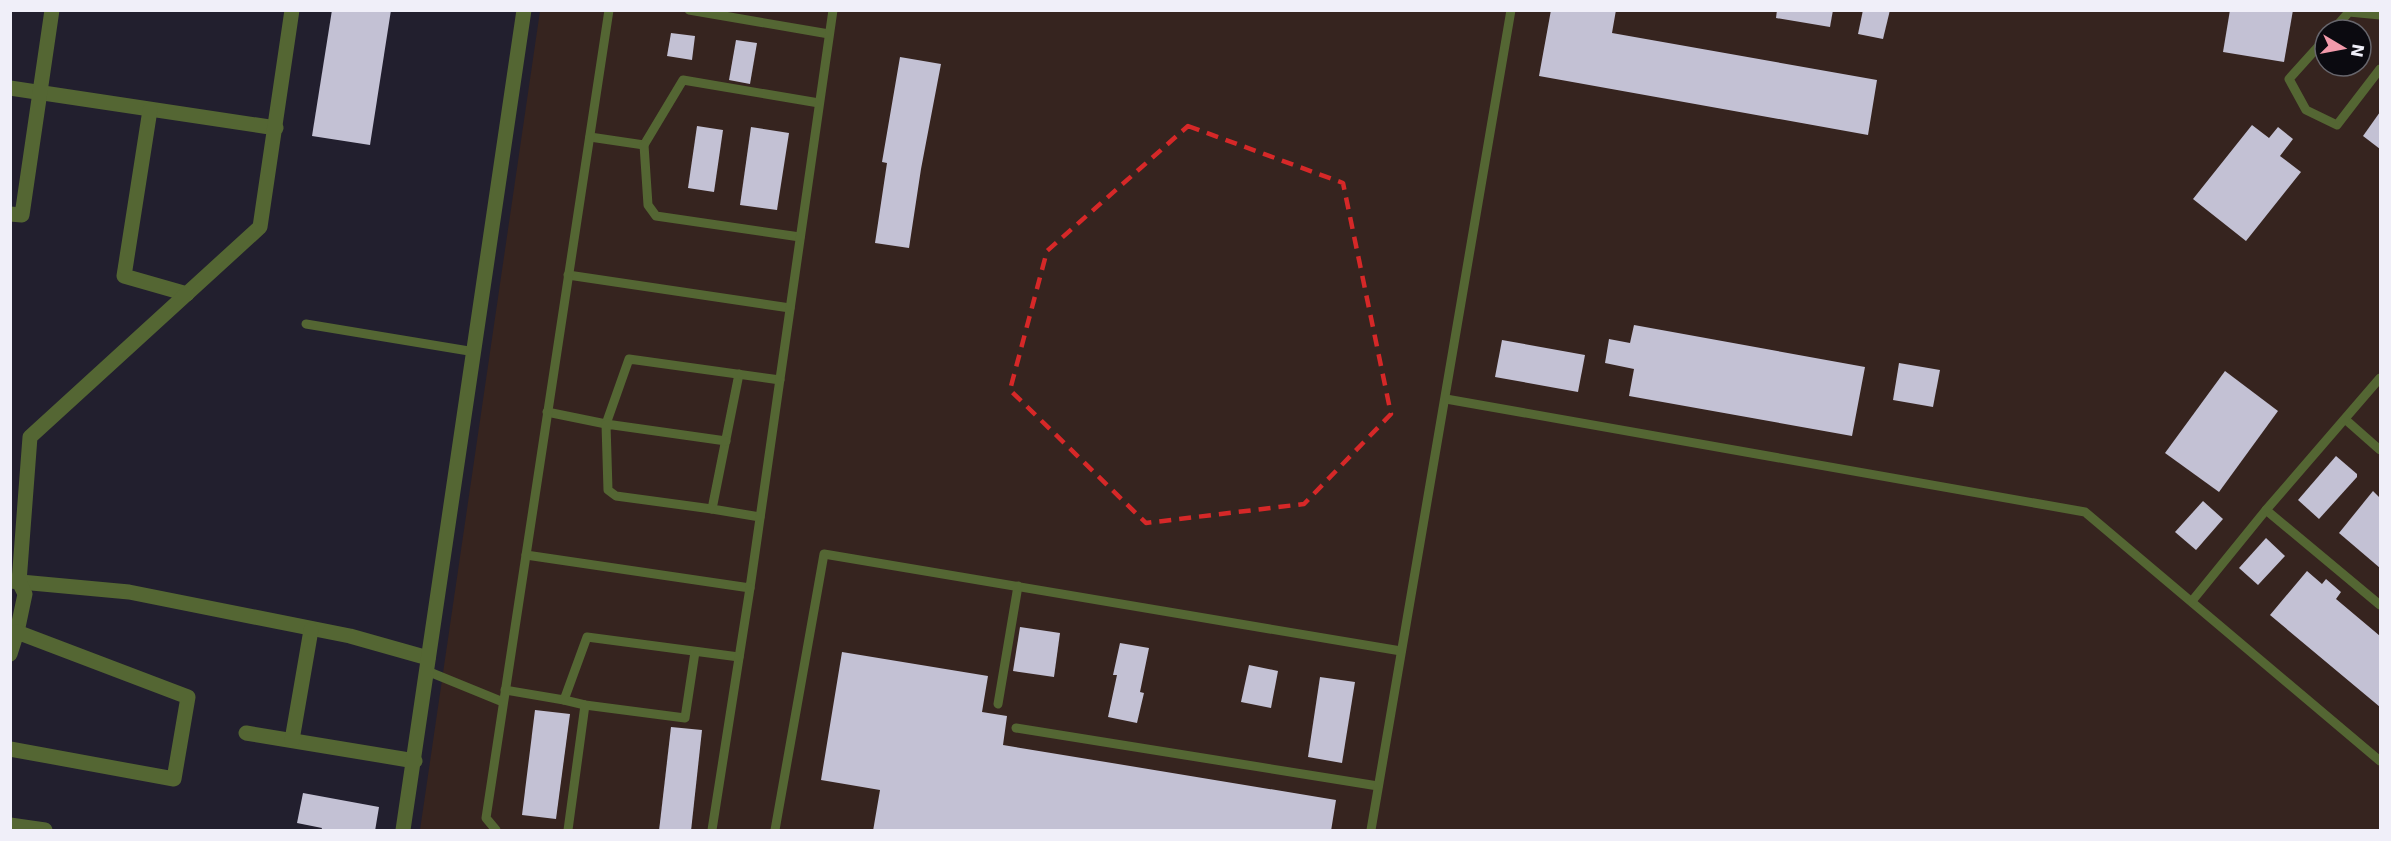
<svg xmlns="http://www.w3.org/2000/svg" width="2391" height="841" font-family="'DejaVu Sans',sans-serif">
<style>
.industrial{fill:#36241f;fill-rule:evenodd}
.building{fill:#c3c1d4}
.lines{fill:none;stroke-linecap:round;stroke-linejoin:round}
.service{stroke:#546633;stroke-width:9}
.minor{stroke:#546633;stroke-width:15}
.tertiary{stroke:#546633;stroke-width:15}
.marked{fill:none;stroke:#d62828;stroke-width:4.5;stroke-dasharray:12 8;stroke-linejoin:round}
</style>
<rect width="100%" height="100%" fill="#221f2e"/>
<!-- industrial -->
<path class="industrial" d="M540,11h1840v819h-1960zM2325,30h36v36h-36z"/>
<!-- building -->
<g class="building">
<polygon points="332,10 391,10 370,145 312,136"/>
<polygon points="1551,10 1616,10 1612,33 1877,80 1868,135 1539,76"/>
<polygon points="1777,10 1833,10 1830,27 1776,18"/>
<polygon points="1863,10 1890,10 1883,39 1858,34"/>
<polygon points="2230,10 2293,10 2284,62 2223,52"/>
<polygon points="671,33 695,36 692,60 667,56"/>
<polygon points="736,40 757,43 750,84 729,80"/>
<polygon points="900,57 941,64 921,169 909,248 875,243 887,163 882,162"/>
<polygon points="2380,112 2380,149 2363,136"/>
<polygon points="2252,125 2269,138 2278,127 2293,139 2280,156 2301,172 2246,241 2193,199"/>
<polygon points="697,126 723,130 714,192 688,188"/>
<polygon points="751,127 789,133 777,210 740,205"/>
<polygon points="1634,325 1865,367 1852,436 1629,396 1634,369 1605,363 1609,339 1630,343"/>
<polygon points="1502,340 1585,355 1578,392 1495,377"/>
<polygon points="1899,363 1940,370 1933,407 1893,400"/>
<polygon points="2225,371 2278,411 2219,492 2165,453"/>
<polygon points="2336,456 2357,474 2357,477 2319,519 2298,500"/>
<polygon points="2373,491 2380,498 2380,568 2339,533"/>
<polygon points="2203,501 2223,519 2196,550 2175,532"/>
<polygon points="2266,538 2285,556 2258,585 2239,568"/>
<polygon points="2307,571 2322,584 2326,579 2341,592 2336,599 2380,636 2380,707 2270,615"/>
<polygon points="1020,627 1060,633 1054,677 1013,671"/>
<polygon points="1120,643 1149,648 1140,692 1144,693 1137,723 1108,717 1117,675 1113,675"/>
<polygon points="842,652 988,676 982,712 1007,716 1003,745 1336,800 1331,831 873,831 880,790 821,780"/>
<polygon points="1249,665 1278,671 1271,708 1241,702"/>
<polygon points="1320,677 1355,682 1342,763 1308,757"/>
<polygon points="535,710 570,714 556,819 522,815"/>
<polygon points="671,727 702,730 691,831 659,831"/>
<polygon points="303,793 379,807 375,831 321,831 322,828 297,823"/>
</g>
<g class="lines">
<!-- service -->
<g class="service">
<polyline points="689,10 829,34"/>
<polyline points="2333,30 2349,12 2380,15"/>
<polyline points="2325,39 2289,79 2306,110 2337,125 2380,69"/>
<polyline points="590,137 644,145 683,80 819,103"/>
<polyline points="644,145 648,205 656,216 800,237"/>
<polyline points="568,275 790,308"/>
<polyline points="306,324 475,352"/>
<polyline points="739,374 712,509 760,517"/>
<polyline points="1446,399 2085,512 2380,761"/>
<polyline points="547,412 606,424 629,359 780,380"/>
<polyline points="2346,420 2380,450"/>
<polyline points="712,509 616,496 608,490 606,424 726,441"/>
<polyline points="2266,510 2380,605"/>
<polyline points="526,555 750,588 833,10"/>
<polyline points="2192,601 2266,510 2380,378"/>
<polyline points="427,671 503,702"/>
<polyline points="505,690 564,700 587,637 739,657"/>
<polyline points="564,700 585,705 685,718 695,652"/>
<polyline points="998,704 1018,586"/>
<polyline points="1016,728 1378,786"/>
<polyline points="496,830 486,818 609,10"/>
<polyline points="568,830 585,705"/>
<polyline points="712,830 750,588"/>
<polyline points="775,830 824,554 1401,651"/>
<polyline points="1371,830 1511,10"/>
</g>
<!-- minor -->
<g class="minor">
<polyline points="10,88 276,128"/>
<polyline points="150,110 124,276 187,294"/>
<polyline points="10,214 22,215 52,10"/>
<polyline points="10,581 129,592 350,636 428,658"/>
<polyline points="17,632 25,594 19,582 30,437 260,227 292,10"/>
<polyline points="10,654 17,632 188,697 174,779 10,749"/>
<polyline points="246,733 415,761"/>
<polyline points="292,740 311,630"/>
</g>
<!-- tertiary -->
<g class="tertiary">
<polyline points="10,825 45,830"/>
<polyline points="403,830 524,10"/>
</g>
</g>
<!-- marked area -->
<path class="marked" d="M1188,126l155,57 48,231 -87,90 -158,19 -136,-133 37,-139z"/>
<!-- border -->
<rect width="2391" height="841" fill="none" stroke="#f0eff9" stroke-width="24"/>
<!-- north arrow -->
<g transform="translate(2343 48) rotate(100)"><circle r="28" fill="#0b0a10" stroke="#67666d" stroke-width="1.5"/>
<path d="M0-4.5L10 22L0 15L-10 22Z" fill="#f39aab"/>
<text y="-9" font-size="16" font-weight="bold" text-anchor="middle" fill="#f0eff9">N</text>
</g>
</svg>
